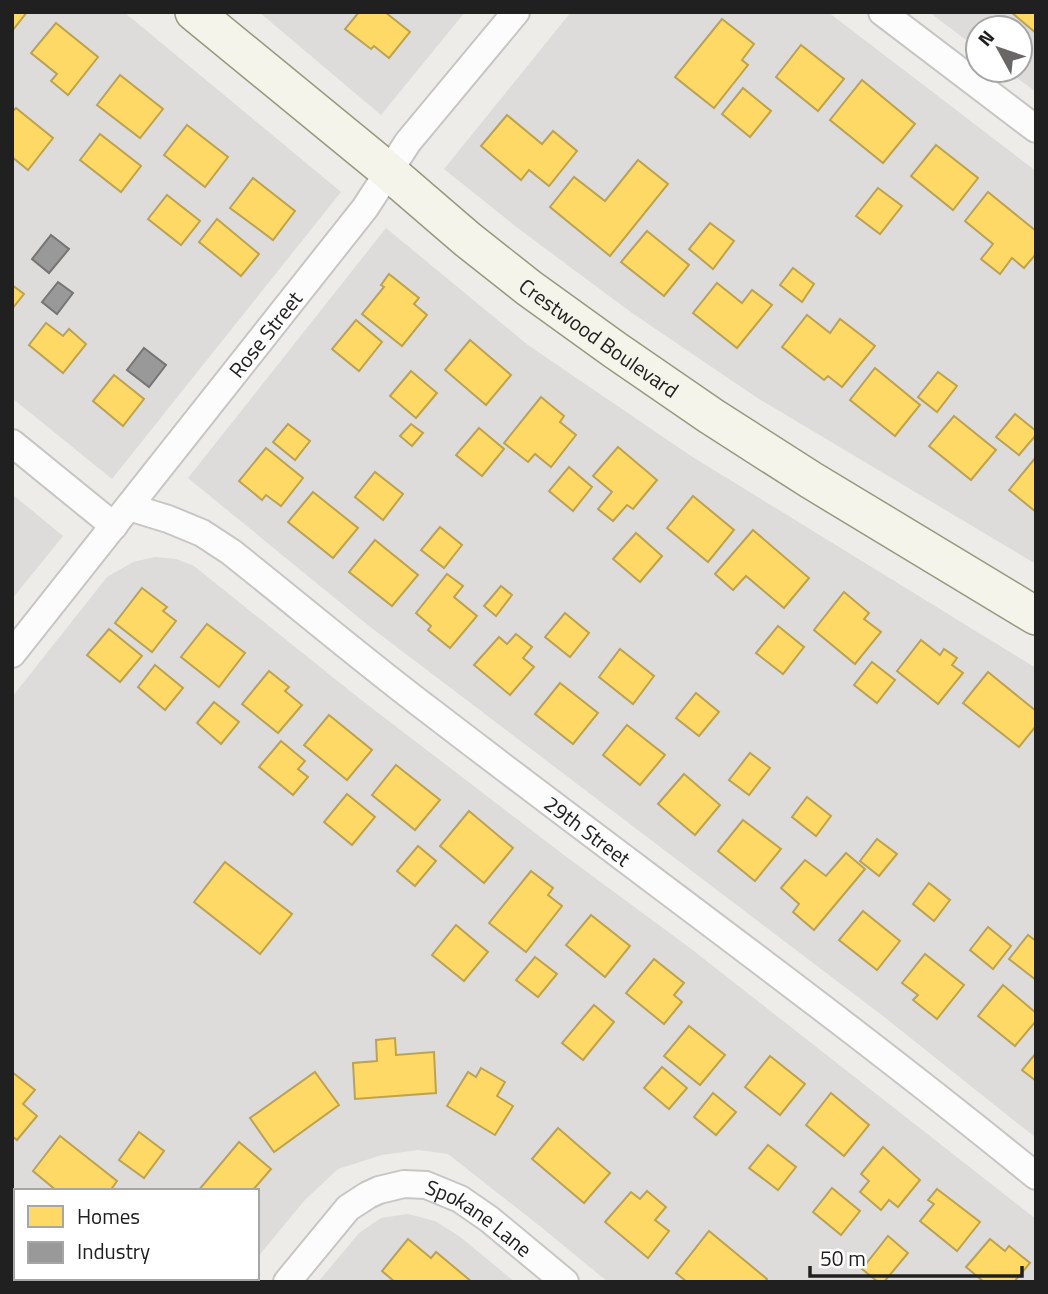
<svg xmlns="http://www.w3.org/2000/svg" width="1048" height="1294" font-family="'Titillium Web',sans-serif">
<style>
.residential{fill:#dddcda}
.homes{fill:#ffd966;stroke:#bca251;stroke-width:2}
.industry{fill:#999;stroke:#757575;stroke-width:2}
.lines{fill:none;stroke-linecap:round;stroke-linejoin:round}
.street-casing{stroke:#c7c6c5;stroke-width:30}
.secondary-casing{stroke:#99997f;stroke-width:40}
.street{stroke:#fcfcfc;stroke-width:26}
.secondary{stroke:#f5f4eb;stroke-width:37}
.labels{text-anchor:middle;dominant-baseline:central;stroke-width:7;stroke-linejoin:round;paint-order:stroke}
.street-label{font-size:21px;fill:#202020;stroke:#fff}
</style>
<rect width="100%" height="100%" fill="#eeece9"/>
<!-- residential -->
<g class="residential">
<polygon points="12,12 124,12 341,192 112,479 12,398"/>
<polygon points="259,12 465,12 381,115"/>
<polygon points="571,12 828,12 1036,171 1036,564 759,399 632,313 519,229 444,169"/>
<polygon points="929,12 1036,12 1036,92 1006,70 1020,70 1020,28 978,28 978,49"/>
<polygon points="386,228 528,345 691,456 1036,668 1036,1138 883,1016 369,626 188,478"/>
<polygon points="12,494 63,536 12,599"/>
<polygon points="155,557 176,559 194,566 360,699 564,855 690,948 1036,1219 1036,1282 608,1282 541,1227 448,1154 418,1150 382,1155 338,1169 304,1201 257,1258 257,1191 16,1191 16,1214 12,1211 12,697 107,577 133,562"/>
<polygon points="408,1214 435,1221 459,1236 515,1282 318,1282 359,1233 381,1218"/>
<polygon points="77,1278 241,1278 238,1282 81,1282"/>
</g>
<!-- homes -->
<g class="homes">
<polygon points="12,12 27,12 12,31"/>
<polygon points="359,12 385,12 410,32 389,58 374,46 371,49 345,29"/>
<polygon points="1011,12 1036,12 1036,33"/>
<polygon points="722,19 754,44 742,60 748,65 714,108 675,77"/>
<polygon points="56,23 98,57 68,95 51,81 57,74 31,53"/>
<polygon points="801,45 844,79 818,111 776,77"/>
<polygon points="120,75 163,109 140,138 97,105"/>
<polygon points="862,80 915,124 883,163 830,120"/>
<polygon points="743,88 771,111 750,137 722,114"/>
<polygon points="16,108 53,138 28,170 12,157 12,112"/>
<polygon points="507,115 542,144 553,131 577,151 549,186 529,170 521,180 481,146"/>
<polygon points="187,125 228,157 205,187 164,155"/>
<polygon points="100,134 141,166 121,192 80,160"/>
<polygon points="936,145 978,178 953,210 911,176"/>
<polygon points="638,160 668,184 610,256 550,207 574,177 605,201"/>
<polygon points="253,178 295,211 273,240 230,208"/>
<polygon points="878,188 902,206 880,234 856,216"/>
<polygon points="988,192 1036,231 1036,254 1024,268 1012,258 1000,274 981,259 993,244 965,221"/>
<polygon points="167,195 200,221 181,245 148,219"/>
<polygon points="217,219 259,254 241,276 199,242"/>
<polygon points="710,223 734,241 713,269 689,249"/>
<polygon points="647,231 689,265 664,296 621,262"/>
<polygon points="793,268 814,284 802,302 780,285"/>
<polygon points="389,274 419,298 414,304 427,315 402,346 362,314 384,287 381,285"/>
<polygon points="717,283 742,303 752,290 772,305 737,348 693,313"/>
<polygon points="12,285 24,294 12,309"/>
<polygon points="807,315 830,333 840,319 875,346 842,387 828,376 824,380 782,347"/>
<polygon points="356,320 382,342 359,371 332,349"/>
<polygon points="46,323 63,336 69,329 86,344 63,373 29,345"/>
<polygon points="470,340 511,375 486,405 445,370"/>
<polygon points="875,368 920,405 895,436 850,400"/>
<polygon points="411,371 437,393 416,418 390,396"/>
<polygon points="938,372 957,386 937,412 918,397"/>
<polygon points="114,375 144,399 123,426 93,401"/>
<polygon points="541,397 564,416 560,422 576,435 551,467 535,454 528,462 504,443"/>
<polygon points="1015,414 1036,431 1036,435 1019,455 996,437"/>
<polygon points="954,416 996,450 971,480 929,446"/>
<polygon points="288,424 310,441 295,460 273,442"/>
<polygon points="411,424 423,433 412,446 400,436"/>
<polygon points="479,428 504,449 482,476 456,455"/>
<polygon points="618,447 657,480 633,509 627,505 613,521 598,509 612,492 593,476"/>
<polygon points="266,448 303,478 281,506 266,495 262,500 239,481"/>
<polygon points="1036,457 1036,512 1009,490"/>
<polygon points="569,467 592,487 573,511 549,491"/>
<polygon points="375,472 403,494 383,520 355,497"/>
<polygon points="313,492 358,528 333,558 288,522"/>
<polygon points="693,496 734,530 708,562 667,528"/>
<polygon points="440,527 462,545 444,568 421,550"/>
<polygon points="753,530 809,578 784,608 746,576 733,590 715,574"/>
<polygon points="636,533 662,556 640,582 613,559"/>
<polygon points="375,540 418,575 392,606 349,572"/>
<polygon points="447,574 463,586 454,597 477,616 450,648 428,630 431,626 416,613"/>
<polygon points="501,586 512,595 496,616 484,606"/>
<polygon points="142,588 167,607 163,611 176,621 152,652 115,623"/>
<polygon points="844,592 869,613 864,619 881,632 855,664 814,630"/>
<polygon points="565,613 589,633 570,657 545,637"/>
<polygon points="207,624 245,653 219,687 181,657"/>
<polygon points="778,626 804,647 783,674 756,653"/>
<polygon points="109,629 142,656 120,682 87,655"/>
<polygon points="516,634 532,647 523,658 534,667 510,695 474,665 499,637 507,644"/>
<polygon points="921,640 940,655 944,649 957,658 952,665 963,673 938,704 897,671"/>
<polygon points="620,649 654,676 633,704 599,677"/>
<polygon points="872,662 895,680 877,703 854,685"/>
<polygon points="155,665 183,688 165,710 138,687"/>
<polygon points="269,671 289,687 285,691 302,705 278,733 242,704"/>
<polygon points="988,672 1036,711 1036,726 1019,747 963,703"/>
<polygon points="560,683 598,713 573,744 535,714"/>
<polygon points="696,693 719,712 699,736 676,718"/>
<polygon points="214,702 239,722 221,744 197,723"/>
<polygon points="329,715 372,750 347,780 304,745"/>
<polygon points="627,725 665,755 640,785 603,755"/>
<polygon points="281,741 305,761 298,769 308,777 293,795 259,767"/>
<polygon points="750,753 770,768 749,795 729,780"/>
<polygon points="396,765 440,800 415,830 372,795"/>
<polygon points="684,774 720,805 695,835 658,804"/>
<polygon points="347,794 375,817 352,845 324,822"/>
<polygon points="807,797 831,816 816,836 792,817"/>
<polygon points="469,811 513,848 484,883 440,846"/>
<polygon points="743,820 781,849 755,881 718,851"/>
<polygon points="877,839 897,854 879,876 860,861"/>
<polygon points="418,846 436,861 415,886 397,871"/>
<polygon points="846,853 865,869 814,930 793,912 799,904 781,888 805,860 826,876"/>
<polygon points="225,862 292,914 260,954 194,902"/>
<polygon points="531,871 553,888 548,895 562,906 526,952 489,923"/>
<polygon points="929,883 950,900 934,921 913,904"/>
<polygon points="863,911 900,941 877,970 839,940"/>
<polygon points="591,915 630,946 605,977 566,945"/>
<polygon points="456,925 488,952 464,981 432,955"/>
<polygon points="988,927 1011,946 993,969 970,950"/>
<polygon points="1028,935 1036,941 1036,980 1009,959"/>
<polygon points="925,954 964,985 937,1019 913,1000 918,995 902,983"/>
<polygon points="535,957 557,974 538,997 516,980"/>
<polygon points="654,959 684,983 674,995 682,1002 664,1024 626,993"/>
<polygon points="1003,985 1036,1013 1036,1021 1015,1046 978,1016"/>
<polygon points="594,1005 614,1022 583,1060 562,1043"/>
<polygon points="689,1026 725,1055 700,1085 664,1056"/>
<polygon points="395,1038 396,1055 434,1052 436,1093 355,1099 353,1063 377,1061 376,1040"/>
<polygon points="1036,1053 1036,1081 1022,1070"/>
<polygon points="770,1056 805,1084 780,1115 745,1087"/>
<polygon points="662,1067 687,1088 669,1109 644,1088"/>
<polygon points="481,1068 505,1082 497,1096 513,1106 495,1135 447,1106 468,1072 476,1077"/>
<polygon points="12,1072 35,1090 23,1104 37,1116 17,1140 12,1136"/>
<polygon points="315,1072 339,1105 274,1152 250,1118"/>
<polygon points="713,1093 736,1112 716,1135 694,1117"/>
<polygon points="831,1093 869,1125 844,1156 806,1125"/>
<polygon points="558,1128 610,1173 584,1203 532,1159"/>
<polygon points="139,1132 164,1151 144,1178 119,1160"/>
<polygon points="60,1136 117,1181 110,1191 57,1191 33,1171"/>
<polygon points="239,1142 271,1169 252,1191 198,1191"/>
<polygon points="768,1145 796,1167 778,1190 749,1168"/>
<polygon points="883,1147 920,1180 898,1207 889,1200 881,1210 860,1192 869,1181 861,1174"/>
<polygon points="832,1188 860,1211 841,1235 813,1212"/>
<polygon points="937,1189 980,1222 957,1251 920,1221 934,1204 928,1200"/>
<polygon points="647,1191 666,1207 655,1220 669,1231 648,1258 605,1222 631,1192 640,1199"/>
<polygon points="709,1231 767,1279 765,1282 687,1282 676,1273"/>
<polygon points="888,1236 908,1253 884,1282 878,1282 862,1269"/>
<polygon points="408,1239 431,1258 436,1252 472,1282 395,1282 382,1271"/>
<polygon points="990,1239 1005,1251 1009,1246 1030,1263 1014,1282 984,1282 966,1267"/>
<polygon points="135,1278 193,1278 196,1281 138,1282"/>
</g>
<!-- industry -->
<g class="industry">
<polygon points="51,235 69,249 49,273 32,259"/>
<polygon points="58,282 73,293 57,314 42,302"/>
<polygon points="144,348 166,365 149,387 127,370"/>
</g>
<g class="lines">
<!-- street casing -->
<g class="street-casing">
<g id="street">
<polyline points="882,12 1036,129"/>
<polyline points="12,443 114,526"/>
<path id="s1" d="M129,507l39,12 34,14 29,19c68,54 134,110 203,162 200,154 406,302 602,462"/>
<path id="s2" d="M12,654l353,-446 43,-66 108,-130"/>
<polyline points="12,1254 16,1257"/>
<polyline points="36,1278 40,1282"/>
<path id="s3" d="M287,1282l61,-74 20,-13 11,-5 25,-6 22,1 34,14 29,20 76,63"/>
</g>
</g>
<!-- secondary casing -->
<g class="secondary-casing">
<g id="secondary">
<path id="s4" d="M194,12l194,159 79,68 62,49 86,62 96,66 100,64 225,136"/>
</g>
</g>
<!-- street -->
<use href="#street" class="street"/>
<!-- secondary -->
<use href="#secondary" class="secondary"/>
</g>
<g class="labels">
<!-- street labels -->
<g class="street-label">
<text stroke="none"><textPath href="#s2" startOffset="408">Rose Street</textPath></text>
<text stroke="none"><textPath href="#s4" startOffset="520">Crestwood Boulevard</textPath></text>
<text stroke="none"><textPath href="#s1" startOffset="565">29th Street</textPath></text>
<text stroke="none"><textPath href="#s3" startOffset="242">Spokane Lane</textPath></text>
</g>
</g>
<!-- border -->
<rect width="1048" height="1294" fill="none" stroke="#202020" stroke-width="28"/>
<!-- legend -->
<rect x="14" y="1189" width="245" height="91" fill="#ffffff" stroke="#a6a6a6" stroke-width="2"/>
<rect x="28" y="1206" width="35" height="21" fill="#ffd966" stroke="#a6a6a6" stroke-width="2"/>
<text x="77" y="1224" font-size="21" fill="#202020">Homes</text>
<rect x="28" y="1242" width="35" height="21" fill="#999999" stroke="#a6a6a6" stroke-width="2"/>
<text x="77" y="1259" font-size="21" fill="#202020">Industry</text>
<!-- north arrow -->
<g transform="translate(999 49) rotate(310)"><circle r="33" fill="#ffffff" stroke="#a6a6a6" stroke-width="2"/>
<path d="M0-5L12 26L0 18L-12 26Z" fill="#686766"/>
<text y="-10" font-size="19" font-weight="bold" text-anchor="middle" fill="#202020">N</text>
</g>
<!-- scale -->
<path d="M810 1266v10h212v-10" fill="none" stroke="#202020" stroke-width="3.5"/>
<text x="820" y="1266" font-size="21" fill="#202020" stroke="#ffffff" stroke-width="5" paint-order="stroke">50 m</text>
</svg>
